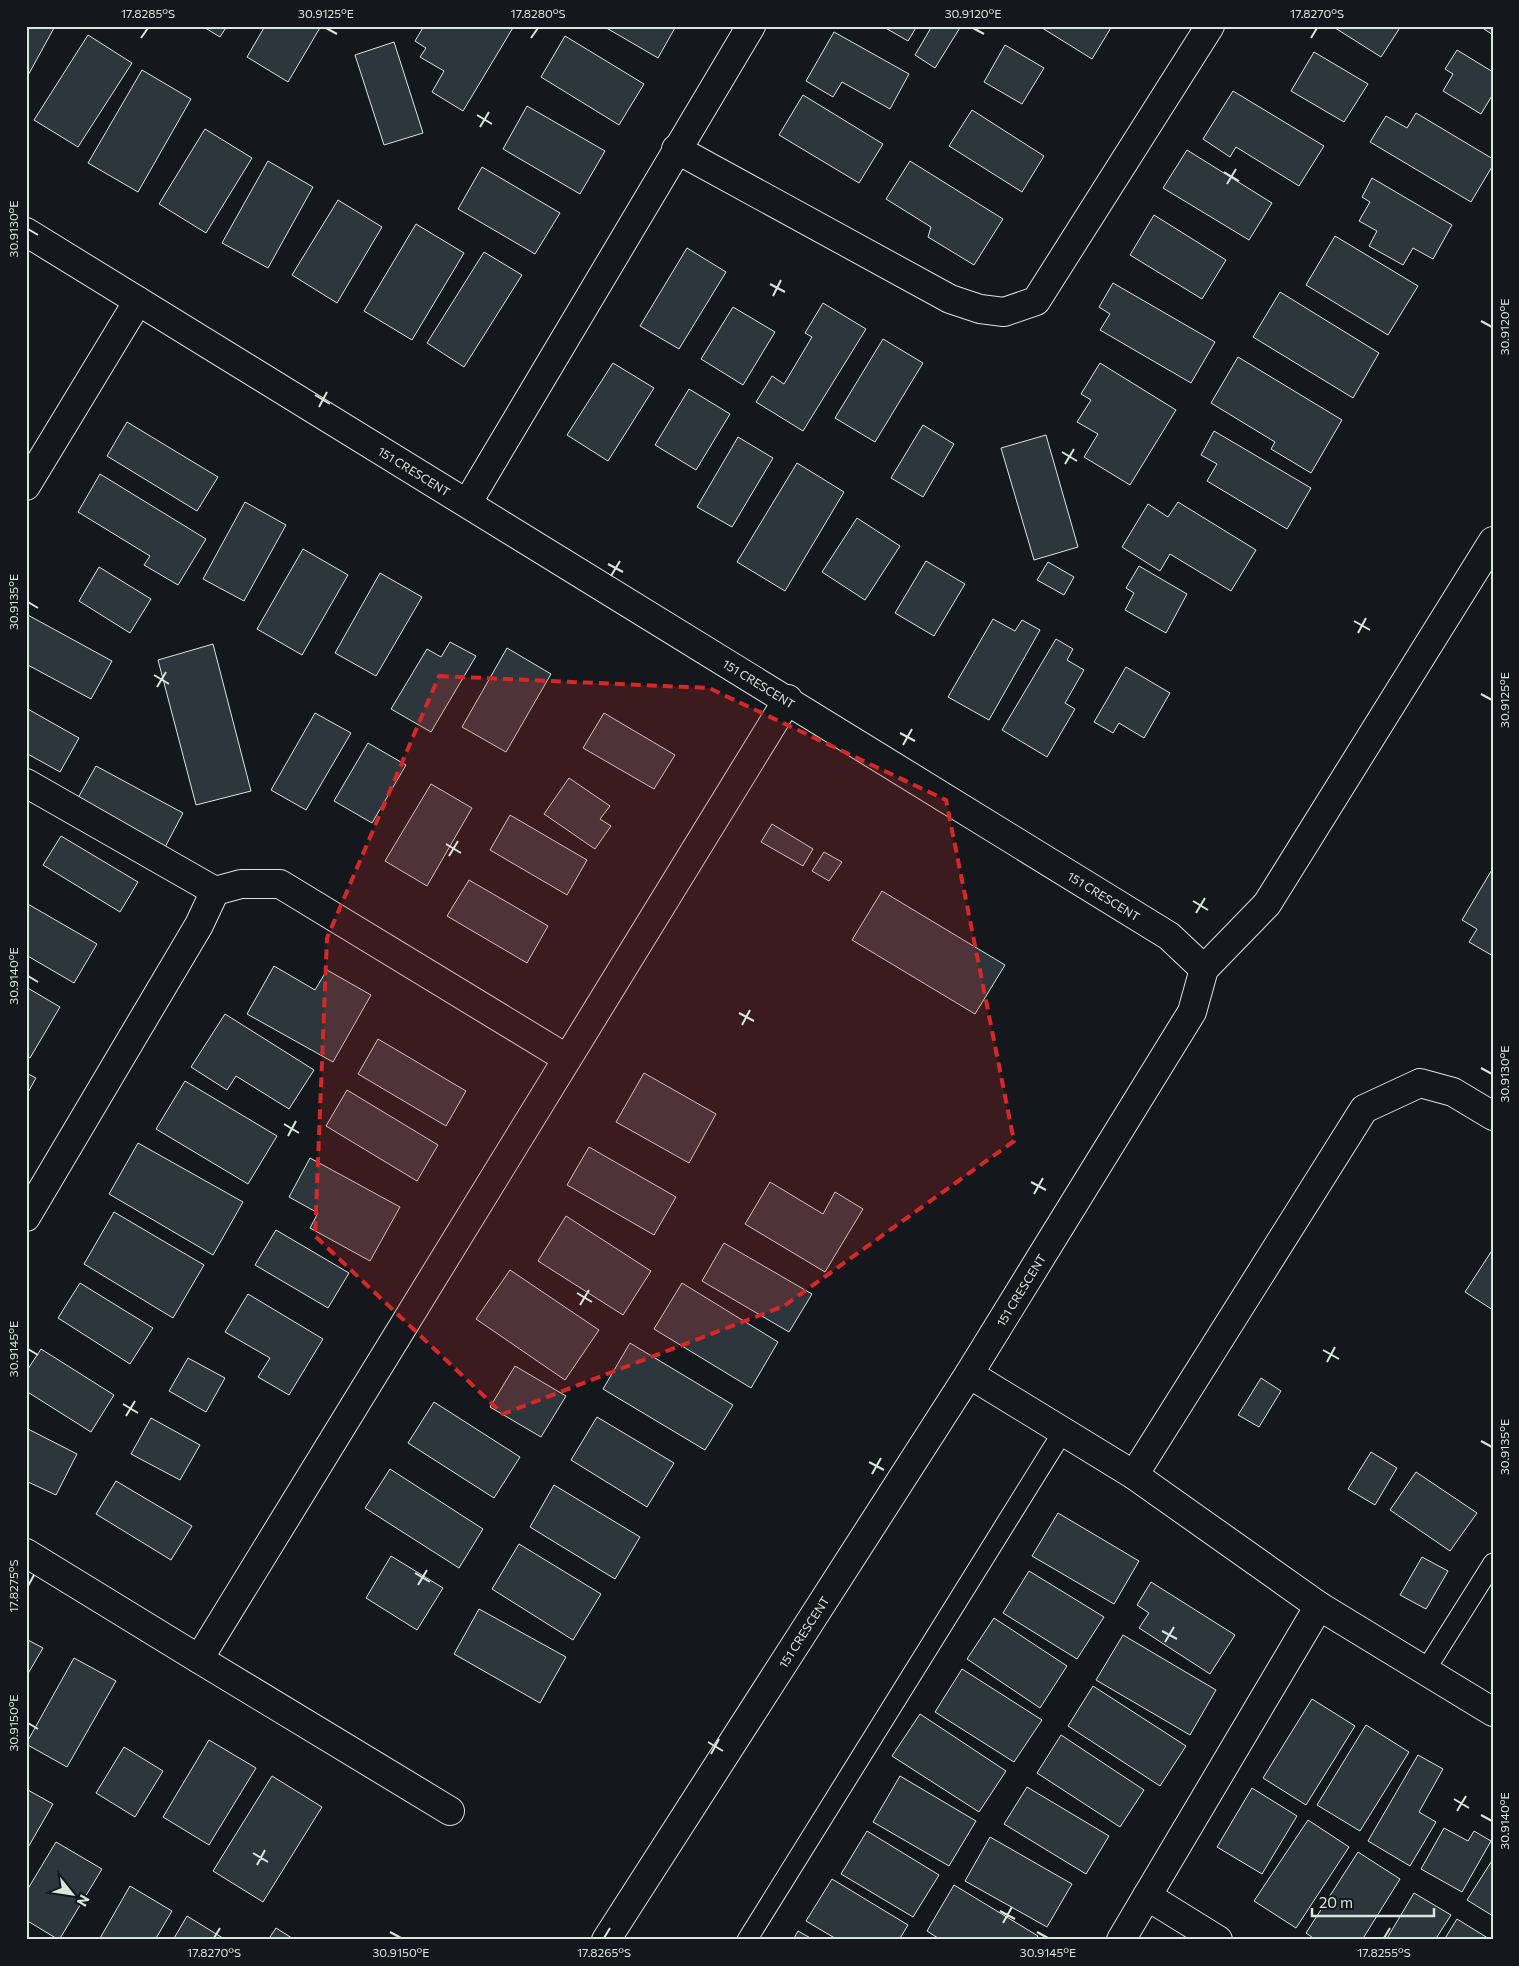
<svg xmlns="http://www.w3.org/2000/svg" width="1519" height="1966" font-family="Commissioner,sans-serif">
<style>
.building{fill:#2c363c;stroke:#d8e6dc}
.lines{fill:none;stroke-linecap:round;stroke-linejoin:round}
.service-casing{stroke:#d8e6dc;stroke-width:21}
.minor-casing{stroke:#d8e6dc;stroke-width:30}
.service{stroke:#14181c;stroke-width:19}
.minor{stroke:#14181c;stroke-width:28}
.marked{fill:#d62828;fill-opacity:0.2;stroke:#d62828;stroke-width:4;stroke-dasharray:10 6;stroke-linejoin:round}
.ticks{fill:none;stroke:#d8e6dc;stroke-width:2}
.labels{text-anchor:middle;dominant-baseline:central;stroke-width:4;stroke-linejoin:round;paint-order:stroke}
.street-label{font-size:12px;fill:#d8e6dc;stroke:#14181c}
.neatline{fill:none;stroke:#d8e6dc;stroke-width:2}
.ticks-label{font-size:12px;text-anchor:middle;fill:#d8e6dc}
</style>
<rect width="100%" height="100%" fill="#14181c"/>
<!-- building -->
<g class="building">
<polygon points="26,26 51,26 54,28 26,79"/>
<polygon points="202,26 227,26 220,37"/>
<polygon points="265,26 321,26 288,82 247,57"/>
<polygon points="424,26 514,26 463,111 432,92 444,71 420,57 426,48 415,41"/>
<polygon points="603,26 676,26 658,58"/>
<polygon points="882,26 917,26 908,41"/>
<polygon points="932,26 961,26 935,68 915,55"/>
<polygon points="1039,26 1112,26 1092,59"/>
<polygon points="1332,26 1401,26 1381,57"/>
<polygon points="1493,26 1493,35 1481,27 1481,26"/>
<polygon points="834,32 909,74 890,109 842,82 833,97 806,81"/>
<polygon points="88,35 132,63 78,147 34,120"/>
<polygon points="565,36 644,84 619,125 541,77"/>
<polygon points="394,42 423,133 384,145 355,55"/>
<polygon points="1005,45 1044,68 1022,104 984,82"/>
<polygon points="1457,50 1493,72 1493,94 1481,114 1443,91 1453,74 1445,69"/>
<polygon points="1314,52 1368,84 1344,122 1291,91"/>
<polygon points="142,70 191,99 138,192 88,163"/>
<polygon points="1233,91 1324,146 1299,186 1236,147 1230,157 1203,139"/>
<polygon points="803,95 883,144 859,183 779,135"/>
<polygon points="527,106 605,151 580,194 503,149"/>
<polygon points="972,110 1044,156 1022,192 949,146"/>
<polygon points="1416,113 1493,159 1493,165 1471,202 1370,142 1386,116 1407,128"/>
<polygon points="205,129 252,158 206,233 159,204"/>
<polygon points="1187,150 1272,203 1249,240 1163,188"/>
<polygon points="268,161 313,187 268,268 222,243"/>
<polygon points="910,161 1003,219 974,265 928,237 931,227 886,199"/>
<polygon points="482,167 560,213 535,254 458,209"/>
<polygon points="1372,178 1452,225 1433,259 1413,248 1403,265 1369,246 1377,231 1359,221 1370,202 1362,197"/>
<polygon points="338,200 382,227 337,303 292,275"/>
<polygon points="1154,215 1226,260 1202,299 1130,255"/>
<polygon points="416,224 464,253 412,340 364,311"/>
<polygon points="1335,236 1418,286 1388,335 1306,285"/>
<polygon points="687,248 726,272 679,349 640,326"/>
<polygon points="484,252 522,275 464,367 427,343"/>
<polygon points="1113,283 1215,342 1191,383 1100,330 1110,314 1099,307"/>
<polygon points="1280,292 1379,353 1353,398 1253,337"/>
<polygon points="823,303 866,329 803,431 756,402 772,376 784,384 812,337 805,333"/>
<polygon points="733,307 775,332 743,385 701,359"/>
<polygon points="883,339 923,363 875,442 835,418"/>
<polygon points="1238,357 1342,420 1311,473 1271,449 1275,442 1211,403"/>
<polygon points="613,363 654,388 608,461 567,435"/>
<polygon points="1100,363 1176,410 1130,485 1084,457 1098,434 1077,422 1091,400 1081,394"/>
<polygon points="689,389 730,414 696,470 655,445"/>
<polygon points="127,422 218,477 197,511 107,456"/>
<polygon points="923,425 954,444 923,497 891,478"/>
<polygon points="1214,431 1311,488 1287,529 1207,481 1217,464 1201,455"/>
<polygon points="1046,435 1078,547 1034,560 1001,448"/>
<polygon points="738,437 773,458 732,527 697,507"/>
<polygon points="797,463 844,492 785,591 737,562"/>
<polygon points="100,474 206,539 178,585 144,565 150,556 78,512"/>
<polygon points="245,502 286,525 244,601 203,579"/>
<polygon points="1178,502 1256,550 1231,591 1170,554 1160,571 1122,547 1148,504 1168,517"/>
<polygon points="857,518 900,546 865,600 822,572"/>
<polygon points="303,549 348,575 302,655 257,629"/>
<polygon points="926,561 965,584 934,636 895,613"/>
<polygon points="1048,562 1074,577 1064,595 1037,580"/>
<polygon points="1139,566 1187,594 1166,633 1125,610 1134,593 1126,588"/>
<polygon points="99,567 151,599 130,633 79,601"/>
<polygon points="380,573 422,597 376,676 335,653"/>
<polygon points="26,614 112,661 91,699 26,664"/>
<polygon points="993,619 1015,631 1022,620 1040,630 989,720 948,697"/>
<polygon points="1056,639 1073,649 1067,660 1084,670 1065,703 1075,709 1047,757 1002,730"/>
<polygon points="450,642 476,656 431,732 391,709 427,649 441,657"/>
<polygon points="213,644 251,791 196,805 158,660"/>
<polygon points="507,648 551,674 506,752 462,727"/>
<polygon points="1126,667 1170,693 1144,738 1119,723 1113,733 1094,722"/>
<polygon points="26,708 79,738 60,772 26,753"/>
<polygon points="315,713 351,733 306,810 271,790"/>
<polygon points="604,713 675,755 654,789 583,748"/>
<polygon points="368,743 406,765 372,823 334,801"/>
<polygon points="96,766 183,813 162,853 74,805"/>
<polygon points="569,778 610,806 600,819 611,826 595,849 544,814"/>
<polygon points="431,784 472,808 427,886 385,861"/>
<polygon points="510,815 587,860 567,895 490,850"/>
<polygon points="772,824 813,849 803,866 761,842"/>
<polygon points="61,836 138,882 120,912 43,865"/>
<polygon points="824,852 842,862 829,881 812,871"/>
<polygon points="1493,868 1493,956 1469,942 1477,929 1462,920"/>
<polygon points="469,880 548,926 527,963 447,916"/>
<polygon points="882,891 1005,965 975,1014 852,940"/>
<polygon points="26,903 97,944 74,983 26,955"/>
<polygon points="274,966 315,990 327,970 371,995 333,1062 247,1014"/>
<polygon points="26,987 60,1007 30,1058 26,1056"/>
<polygon points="225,1014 314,1070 289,1109 236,1076 227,1090 191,1067"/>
<polygon points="378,1039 466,1091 446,1126 358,1074"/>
<polygon points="26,1073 36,1078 26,1096"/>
<polygon points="644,1073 716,1114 689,1163 616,1122"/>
<polygon points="185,1081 277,1136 248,1184 156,1129"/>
<polygon points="347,1090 438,1145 417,1181 326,1126"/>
<polygon points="138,1143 243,1202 213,1255 109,1194"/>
<polygon points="589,1147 676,1197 654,1235 567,1185"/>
<polygon points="310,1158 400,1207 370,1261 310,1228 318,1213 289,1197"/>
<polygon points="770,1182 823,1214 835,1192 863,1209 825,1272 745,1224"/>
<polygon points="114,1212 204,1265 173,1318 84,1264"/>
<polygon points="566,1216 651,1271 623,1315 538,1261"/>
<polygon points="276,1230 349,1273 328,1308 255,1265"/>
<polygon points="724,1243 812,1294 789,1332 702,1281"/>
<polygon points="1493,1249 1493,1310 1465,1292"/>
<polygon points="510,1270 599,1330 565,1380 476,1319"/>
<polygon points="80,1283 153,1328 130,1364 58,1318"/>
<polygon points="682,1283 778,1342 751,1388 654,1329"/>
<polygon points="248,1294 323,1339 289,1395 258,1377 270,1358 225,1332"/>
<polygon points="630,1343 733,1405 705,1450 603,1389"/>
<polygon points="41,1349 114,1395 91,1432 26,1391 26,1372"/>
<polygon points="188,1358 225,1378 206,1412 169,1391"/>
<polygon points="515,1366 566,1396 541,1437 490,1407"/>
<polygon points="1261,1378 1281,1391 1259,1427 1238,1415"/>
<polygon points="434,1402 520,1457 494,1498 408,1443"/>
<polygon points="597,1417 674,1463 647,1507 571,1460"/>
<polygon points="151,1418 200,1445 180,1480 131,1454"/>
<polygon points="26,1428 77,1454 56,1495 26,1481"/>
<polygon points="1371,1452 1397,1468 1375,1505 1348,1489"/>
<polygon points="390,1469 483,1529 459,1568 365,1508"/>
<polygon points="1416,1472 1477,1513 1450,1551 1390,1510"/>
<polygon points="116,1481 192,1526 171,1560 96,1514"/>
<polygon points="554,1485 640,1537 615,1579 530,1527"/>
<polygon points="1058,1513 1139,1561 1114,1604 1032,1556"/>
<polygon points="519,1544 601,1594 573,1640 492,1589"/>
<polygon points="391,1556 443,1588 417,1630 366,1598"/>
<polygon points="1422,1557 1448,1571 1426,1609 1400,1595"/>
<polygon points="1029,1571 1104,1617 1077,1659 1003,1613"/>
<polygon points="1151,1582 1235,1635 1210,1674 1139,1628 1149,1613 1137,1605"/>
<polygon points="479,1609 566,1657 540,1703 454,1654"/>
<polygon points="994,1618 1067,1666 1040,1708 967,1659"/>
<polygon points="1123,1635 1216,1690 1190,1735 1096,1680"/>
<polygon points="26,1639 43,1648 26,1677"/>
<polygon points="74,1658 116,1681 67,1767 26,1744"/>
<polygon points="962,1669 1042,1720 1014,1762 935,1712"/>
<polygon points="1093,1686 1186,1746 1160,1786 1068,1726"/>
<polygon points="1312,1699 1355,1726 1306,1805 1263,1778"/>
<polygon points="920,1714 1006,1771 979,1812 892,1756"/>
<polygon points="1366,1725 1409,1752 1360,1831 1317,1805"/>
<polygon points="1061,1735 1144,1790 1120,1827 1037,1773"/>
<polygon points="209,1740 256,1768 209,1845 163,1817"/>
<polygon points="124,1747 163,1771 135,1817 96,1793"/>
<polygon points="1418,1755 1443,1769 1419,1812 1436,1822 1410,1866 1368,1841"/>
<polygon points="272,1776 322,1807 263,1902 213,1871"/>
<polygon points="900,1776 976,1821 949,1866 873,1822"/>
<polygon points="1027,1787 1109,1836 1086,1874 1004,1824"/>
<polygon points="1252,1788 1297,1816 1262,1874 1217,1847"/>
<polygon points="26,1789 53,1804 26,1851"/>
<polygon points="1308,1820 1349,1847 1296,1928 1254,1901"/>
<polygon points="1444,1828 1468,1841 1474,1831 1491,1841 1462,1892 1421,1869"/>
<polygon points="867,1831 939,1875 913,1917 841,1874"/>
<polygon points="990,1837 1072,1884 1047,1927 965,1881"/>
<polygon points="56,1842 102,1869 59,1940 26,1920 26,1892"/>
<polygon points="1358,1852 1400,1879 1362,1940 1316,1940 1306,1933"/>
<polygon points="1493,1859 1493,1916 1467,1900"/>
<polygon points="832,1879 908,1925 899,1940 838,1940 806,1921"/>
<polygon points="954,1885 1038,1936 1035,1940 941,1940 927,1931"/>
<polygon points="130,1886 172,1911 155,1940 99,1940"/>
<polygon points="1414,1893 1451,1915 1435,1940 1386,1940"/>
<polygon points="187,1916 226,1940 173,1940"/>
<polygon points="1457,1919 1491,1940 1444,1940"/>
<polygon points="276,1928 295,1940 268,1940"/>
<polygon points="798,1931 814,1940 793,1940"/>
</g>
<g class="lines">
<!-- service casing -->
<g class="service-casing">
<g id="service">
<polyline points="1425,1671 1493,1563"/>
<polyline points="747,1940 1062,1433"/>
</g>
</g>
<!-- minor casing -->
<g class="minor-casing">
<g id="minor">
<polyline points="676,149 950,299 980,309 1004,312 1036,301 1210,26"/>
<path id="s1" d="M26,232l1143,704 35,33"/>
<polyline points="26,486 138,301"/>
<polyline points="468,502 751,26"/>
<polyline points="26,783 215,891"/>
<polyline points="26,1217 199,925 215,891 241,884 280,884 566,1058"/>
<polyline points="969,1374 1134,1475 1319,1606 1493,1712"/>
<polyline points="1134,1475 1364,1109 1420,1083 1453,1092 1493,1116"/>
<polyline points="26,1553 199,1659 788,699"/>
<polyline points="199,1659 450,1811"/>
<polyline points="1147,1896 1218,1940"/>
<path id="s2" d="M606,1940l363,-566 223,-362 12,-43 63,-65 226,-363"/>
<polyline points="1121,1940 1319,1606"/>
</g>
</g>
<!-- service -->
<use href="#service" class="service"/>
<!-- minor -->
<use href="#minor" class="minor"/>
</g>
<!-- marked area -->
<path class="marked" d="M439,676l270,12 237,112 68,341 -230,165 -281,108 -188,-178 12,-298z"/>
<!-- ticks -->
<path class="ticks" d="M326,28l11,6M973,28l11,6M141,38l7,-10M531,38l7,-10M1311,38l6,-10M477,115l15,9M480,127l9,-15M1224,172l15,9M1227,184l9,-15M28,229l10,6M770,284l15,8M773,296l8,-16M1481,321l11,6M315,395l15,9M319,407l8,-15M1062,452l15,9M1065,464l9,-15M608,564l15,8M611,576l9,-15M28,602l10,6M1354,621l16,9M1358,633l8,-15M154,675l15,9M157,687l9,-15M1481,694l11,6M900,733l15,8M903,745l9,-16M446,844l15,9M449,856l9,-15M1193,901l15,9M1196,913l9,-15M28,976l10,6M739,1013l15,8M742,1025l8,-15M1481,1068l11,6M284,1124l15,9M288,1136l8,-15M1031,1182l15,8M1034,1194l9,-16M577,1293l15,9M580,1305l9,-15M28,1349l10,6M1323,1350l16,9M1327,1362l8,-15M123,1404l15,9M126,1416l9,-15M1481,1441l11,6M869,1462l15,8M872,1474l9,-16M415,1573l15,9M418,1585l9,-15M28,1586l6,-11M1162,1631l15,8M1165,1642l9,-15M28,1723l10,6M708,1742l15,9M711,1754l8,-15M1454,1799l15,9M1457,1811l9,-15M1481,1815l11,6M253,1853l15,9M257,1865l8,-15M1000,1911l15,8M1003,1923l9,-16M390,1932l11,6M1037,1932l11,6M214,1938l6,-10M604,1938l6,-10M1384,1938l6,-10"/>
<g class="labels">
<!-- street labels -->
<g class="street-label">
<text stroke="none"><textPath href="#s1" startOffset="456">151 CRESCENT</textPath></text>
<text stroke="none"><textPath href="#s1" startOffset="861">151 CRESCENT</textPath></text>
<text stroke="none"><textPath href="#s1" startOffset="1266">151 CRESCENT</textPath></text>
<text stroke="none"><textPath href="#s2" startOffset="771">151 CRESCENT</textPath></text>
<text stroke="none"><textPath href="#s2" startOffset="366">151 CRESCENT</textPath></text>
</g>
</g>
<!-- border -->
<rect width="1519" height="1966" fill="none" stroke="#14181c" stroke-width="55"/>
<!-- north arrow -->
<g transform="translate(72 1894) rotate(120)" stroke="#14181c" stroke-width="4" paint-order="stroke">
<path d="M0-4L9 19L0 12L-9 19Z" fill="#d8e6dc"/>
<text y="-8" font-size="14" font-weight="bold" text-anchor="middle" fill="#d8e6dc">N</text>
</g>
<!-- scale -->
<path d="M1312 1908v8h122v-8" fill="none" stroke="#d8e6dc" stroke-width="2.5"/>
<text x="1319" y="1908" font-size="15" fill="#d8e6dc" stroke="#14181c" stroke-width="4" paint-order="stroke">20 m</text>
<rect x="28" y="28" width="1464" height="1910" class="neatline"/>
<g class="ticks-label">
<text x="148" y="18">17.8285°S</text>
<text x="326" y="18">30.9125°E</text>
<text x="538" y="18">17.8280°S</text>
<text x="973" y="18">30.9120°E</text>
<text x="1317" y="18">17.8270°S</text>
<text transform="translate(14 229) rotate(-90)" y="4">30.9130°E</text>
<text transform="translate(1505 327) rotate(-90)" y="4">30.9120°E</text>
<text transform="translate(14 602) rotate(-90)" y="4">30.9135°E</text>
<text transform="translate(1505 700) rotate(-90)" y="4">30.9125°E</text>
<text transform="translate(14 976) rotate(-90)" y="4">30.9140°E</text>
<text transform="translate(1505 1074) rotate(-90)" y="4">30.9130°E</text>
<text transform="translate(14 1349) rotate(-90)" y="4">30.9145°E</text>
<text transform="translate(1505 1447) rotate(-90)" y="4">30.9135°E</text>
<text transform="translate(14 1586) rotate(-90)" y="4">17.8275°S</text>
<text transform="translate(14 1723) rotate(-90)" y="4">30.9150°E</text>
<text transform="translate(1505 1821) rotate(-90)" y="4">30.9140°E</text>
<text x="214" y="1957">17.8270°S</text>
<text x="401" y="1957">30.9150°E</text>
<text x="604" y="1957">17.8265°S</text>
<text x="1048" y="1957">30.9145°E</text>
<text x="1384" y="1957">17.8255°S</text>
</g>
</svg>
